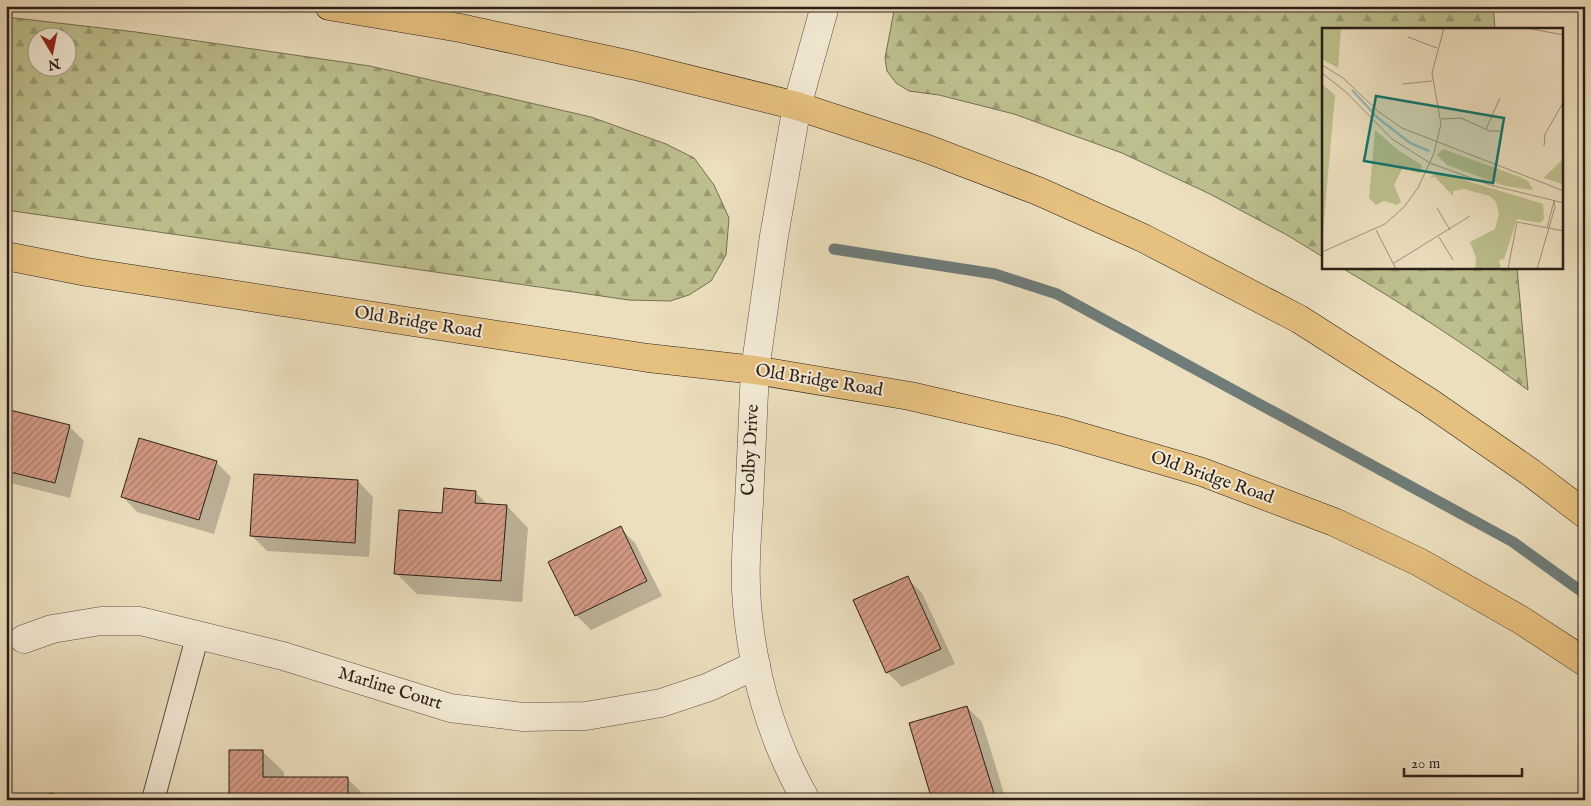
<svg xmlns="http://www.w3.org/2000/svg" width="1591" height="806" font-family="'IM FELL English',serif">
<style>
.forest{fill:url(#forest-firs);stroke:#746f53;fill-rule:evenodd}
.shadow{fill:#0003}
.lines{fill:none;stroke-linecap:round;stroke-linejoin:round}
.stream{stroke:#6f7c79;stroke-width:11}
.building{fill:url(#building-hatch);stroke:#2b1e18}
.service-casing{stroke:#5b4e42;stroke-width:24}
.minor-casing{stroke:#5b4e42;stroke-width:29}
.tertiary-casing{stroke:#5b4e42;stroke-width:29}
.primary-casing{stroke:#2b1e18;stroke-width:29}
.service{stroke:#f3ead5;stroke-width:22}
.minor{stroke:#f3ead5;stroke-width:28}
.tertiary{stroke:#f3ead5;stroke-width:28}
.primary{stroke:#e6c07f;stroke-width:28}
.labels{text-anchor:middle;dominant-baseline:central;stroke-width:4;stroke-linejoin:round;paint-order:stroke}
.street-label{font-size:18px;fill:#2b1e18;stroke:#f3ead5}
.inset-river{fill:none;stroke:#9cbaba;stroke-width:2.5}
.inset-road{fill:none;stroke:#9f927c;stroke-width:1}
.view{fill:#0f766e;fill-opacity:0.15;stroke:#0f766e;stroke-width:2.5}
.inset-edge{fill:none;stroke:#2b1e18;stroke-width:2.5}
</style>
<defs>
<pattern id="forest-firs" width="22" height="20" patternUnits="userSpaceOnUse" patternTransform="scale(1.25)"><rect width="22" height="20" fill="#bdc08e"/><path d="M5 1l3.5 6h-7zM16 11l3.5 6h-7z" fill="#9a9b73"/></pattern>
<pattern id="building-hatch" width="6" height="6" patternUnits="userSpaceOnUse" patternTransform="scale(1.25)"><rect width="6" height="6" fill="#d49b85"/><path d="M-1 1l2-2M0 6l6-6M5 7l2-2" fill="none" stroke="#ac7e6c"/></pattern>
</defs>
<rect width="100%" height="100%" fill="#ecdfbe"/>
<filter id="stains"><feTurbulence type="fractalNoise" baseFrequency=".004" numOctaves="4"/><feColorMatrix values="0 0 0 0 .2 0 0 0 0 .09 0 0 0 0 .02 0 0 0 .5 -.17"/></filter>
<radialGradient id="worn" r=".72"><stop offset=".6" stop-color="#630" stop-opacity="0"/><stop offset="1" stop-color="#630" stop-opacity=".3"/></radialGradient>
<!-- forest -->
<g class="forest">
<path d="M652,6h66c-22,10 -43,7 -66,0z"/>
<polygon points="895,6 1028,6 1071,9 1082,6 1493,6 1495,29 1324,29 1323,257 1287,235 1210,194 1122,153 1014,114 939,95 909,91 896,83 887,71 885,58"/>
<path d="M6,17l130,15 234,34 221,51 75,27 28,14 20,27 15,33 -3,37 -15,26 -22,14 -19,6 -41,-1 -623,-90zM38,38h30v30h-30z"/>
<path d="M1342,268h175l11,122c-60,-44 -122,-84 -186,-122z"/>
</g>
<!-- shadow -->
<g class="shadow">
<polygon points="6,410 69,426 84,441 70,498 6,482"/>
<polygon points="216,462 231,477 214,534 137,512 122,496"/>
<polygon points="358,481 373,497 369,557 267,551 252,536"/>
<polygon points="475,492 488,505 507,506 528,528 522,602 417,594 396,573"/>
<polygon points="620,528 635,543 662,596 591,630 576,615"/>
<polygon points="907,578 922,593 955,664 902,687 887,672"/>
<polygon points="967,707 982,722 1006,800 934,800"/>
<polygon points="262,751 284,772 284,779 347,778 369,800 230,800"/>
</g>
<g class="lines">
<!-- stream -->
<polyline class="stream" points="834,249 995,274 1057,294 1513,542 1585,594"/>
</g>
<!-- building -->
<g class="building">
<polygon points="6,409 70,425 55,483 6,471"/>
<polygon points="139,438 217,461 199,520 121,497"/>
<polygon points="254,474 358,480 355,543 250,536"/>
<polygon points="444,488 476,491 475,503 507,505 501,581 394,574 399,510 442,513"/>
<polygon points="621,526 647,581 575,616 548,562"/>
<polygon points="908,576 941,649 886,673 853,600"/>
<polygon points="967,706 996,800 932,800 909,723"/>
<polygon points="229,750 263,750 263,777 348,777 348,800 229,800"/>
<polygon points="53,793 54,800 16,800"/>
</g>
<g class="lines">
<!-- service casing -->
<g class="service-casing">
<polyline id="service" points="153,800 198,634"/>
</g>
<!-- minor casing -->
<g class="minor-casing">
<g id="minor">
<path d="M755,370c-2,45 -4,89 -6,133 -2,34 -5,69 -2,102 6,68 25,136 59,195"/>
<polyline points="24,639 52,629 101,621 140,621 283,656 450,708 523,717 586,716 661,703 709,687 756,665"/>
</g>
</g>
<!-- tertiary casing -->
<g class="tertiary-casing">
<polyline id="tertiary" points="755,370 774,236 797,106 825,6"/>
</g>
<!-- primary casing -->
<g class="primary-casing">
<g id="primary">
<polyline points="329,6 460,28 636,66 797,106 925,148 1038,191 1143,238 1299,319 1429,402 1530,472 1585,514"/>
<polyline points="6,256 87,272 648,358 755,370 910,396 1061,431 1202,472 1334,522 1419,562 1521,620 1585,662"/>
</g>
</g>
<!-- service -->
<use href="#service" class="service"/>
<!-- minor -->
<use href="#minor" class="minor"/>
<!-- tertiary -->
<use href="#tertiary" class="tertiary"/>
<!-- primary -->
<use href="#primary" class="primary"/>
</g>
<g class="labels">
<!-- street labels -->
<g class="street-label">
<text transform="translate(418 323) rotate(9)">Old Bridge Road</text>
<text transform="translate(819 381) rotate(9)">Old Bridge Road</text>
<text transform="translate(751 450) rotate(-87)">Colby Drive</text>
<text transform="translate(1212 478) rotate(19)">Old Bridge Road</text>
<text transform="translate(390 689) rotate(17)">Marline Court</text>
</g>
</g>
<!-- overview -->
<g transform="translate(1322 28)">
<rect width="241" height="241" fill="#ecdfbe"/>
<path d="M241,131v25l-20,-6 12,-11z" fill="#bdc08e"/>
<path d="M0,0h19l-3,40 -16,-9zM0,56l13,11 -13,147zM53,102l23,20 24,15 -2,8 -18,-4 -8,16 7,17 -4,3 -13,-4 -8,4 -7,-7zM121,121l77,28 8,4 5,9 -28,-4 -58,-21 -10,-10zM115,144l106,32 1,15 -4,4 -23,-4 -13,40 -5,1 2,9h-26l1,-11 -6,-16 25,-13 4,-15 -3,-12 -6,-6 -26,-7 -11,2v5l-18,-19 -6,1z" fill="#bdc08e"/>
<path class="inset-river" d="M30,62l26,28 32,25 19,8"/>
<path class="inset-road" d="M204,0l38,7M86,9l29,11M0,37l21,13 36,34 23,16 162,63M0,45l25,20 45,46 38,24 60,22 74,18M80,56l30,-3M119,91l20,-1 29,13h10M164,101l14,-31M222,118l1,-12 19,-33M115,180l13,22M225,200l7,-27M54,202l20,39M117,209l14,23M0,224l63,-28 19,-17 14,-19 16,-35 7,-29 -9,-51 12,-45M72,235l76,-47M186,241l9,-47 47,9M215,241l18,-62 -1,-6"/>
<path class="view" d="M54,68l128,22 -11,65 -129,-22z"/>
<rect width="241" height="241" class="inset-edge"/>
</g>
<!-- margin -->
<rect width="1591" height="806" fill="none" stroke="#ecdfbe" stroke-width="25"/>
<rect x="8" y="8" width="1576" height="791" fill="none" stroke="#2b1e18" stroke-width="2.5"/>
<rect x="12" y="12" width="1566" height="781" fill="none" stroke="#2b1e18"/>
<!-- north arrow -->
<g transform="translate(52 52) rotate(170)"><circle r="24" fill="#f3ead5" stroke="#a39889"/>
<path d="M0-4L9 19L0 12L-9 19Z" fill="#8f2418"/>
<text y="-8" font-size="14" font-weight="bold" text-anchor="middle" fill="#2b1e18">N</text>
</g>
<!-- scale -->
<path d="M1404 768v8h118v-8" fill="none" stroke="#2b1e18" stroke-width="2.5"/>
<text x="1411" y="768" font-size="15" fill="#2b1e18" stroke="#f3ead5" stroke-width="4" paint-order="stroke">20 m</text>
<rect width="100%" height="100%" filter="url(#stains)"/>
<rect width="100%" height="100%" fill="url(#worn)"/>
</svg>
